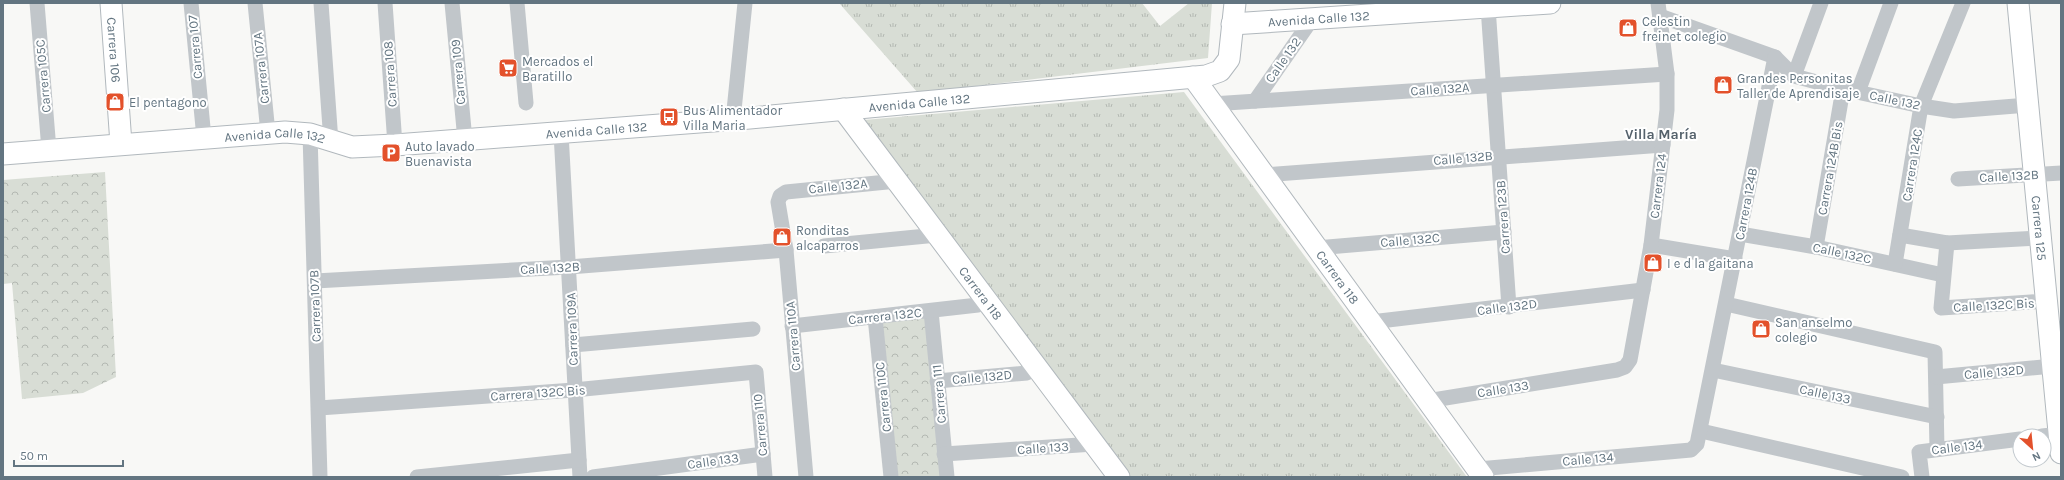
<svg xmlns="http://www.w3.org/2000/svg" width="2064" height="480" font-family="Karla,sans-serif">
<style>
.grass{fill:url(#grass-tufts)}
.forest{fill:url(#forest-crowns)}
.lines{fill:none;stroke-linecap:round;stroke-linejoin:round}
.secondary-casing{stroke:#b1b8bd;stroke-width:23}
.street{stroke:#c1c6ca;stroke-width:15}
.secondary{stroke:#fff;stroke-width:21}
.labels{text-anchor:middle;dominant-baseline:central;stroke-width:4;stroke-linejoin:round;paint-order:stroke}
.street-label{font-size:13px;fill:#637581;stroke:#fff}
.poi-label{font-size:13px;fill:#637581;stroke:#fff;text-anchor:start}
.neighbourhood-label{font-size:14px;font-weight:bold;fill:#55626c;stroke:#fff}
</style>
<defs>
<pattern id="grass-tufts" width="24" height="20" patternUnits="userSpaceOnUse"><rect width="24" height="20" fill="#d8ddd5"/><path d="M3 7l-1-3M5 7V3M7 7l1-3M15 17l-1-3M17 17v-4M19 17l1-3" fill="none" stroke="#b3b8b2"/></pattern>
<pattern id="forest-crowns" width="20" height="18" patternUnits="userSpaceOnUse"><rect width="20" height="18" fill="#d8ddd5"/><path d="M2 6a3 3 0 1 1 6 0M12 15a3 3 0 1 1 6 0" fill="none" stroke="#b3b8b2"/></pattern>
</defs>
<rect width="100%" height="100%" fill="#f8f8f6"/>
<!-- grass -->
<g class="grass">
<polygon points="839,3 1142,3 1160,26 1189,3 1212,3 1208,58 918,93"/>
<polygon points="1184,92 1467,477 1127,477 864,120"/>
</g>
<!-- forest -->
<g class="forest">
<polygon points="105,172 116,377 83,393 22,399 12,283 3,284 3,180"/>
<polygon points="927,317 942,477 896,477 882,321"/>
</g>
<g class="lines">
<!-- secondary casing -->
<g class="secondary-casing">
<g id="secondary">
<path id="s1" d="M111,3l10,141"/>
<path id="s2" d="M2018,3l43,450"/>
<path id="s3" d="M1232,24l318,-21"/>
<path id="s4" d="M1193,77l290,400"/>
<path id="s5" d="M843,109l276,368"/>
<path id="s6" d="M3,154l282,-22 25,2 42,13 43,-2 344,-26 467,-43 14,-5 9,-12 6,-56"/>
</g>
</g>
<!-- street -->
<g class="street">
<polyline points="37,3 49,150"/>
<polyline points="191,3 204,138"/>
<polyline points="255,3 268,133"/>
<polyline points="321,3 331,142"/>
<polyline points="385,3 395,145"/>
<polyline points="452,3 465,140"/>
<polyline points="517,3 526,103"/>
<polyline points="1488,7 1509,307"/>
<polyline points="1660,16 1775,57 1794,76 1843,89 1921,106 1954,111 2028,105"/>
<polyline points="1794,76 1821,3"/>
<polyline points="1858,92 1891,3"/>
<polyline points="1255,101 1312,19"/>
<polyline points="1212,104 1667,74"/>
<polyline points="733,120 745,3"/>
<polyline points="561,133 580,477"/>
<polyline points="310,134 320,477"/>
<polyline points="1263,175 1663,145"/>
<polyline points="1958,179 2061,173"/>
<polyline points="1740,234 1816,247 1943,275"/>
<polyline points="1900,235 1947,243 2040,238"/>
<polyline points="1947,243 1941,308 2046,301"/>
<polyline points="1651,245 1735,259"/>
<polyline points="824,246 937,235"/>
<polyline points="1816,247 1843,89"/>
<polyline points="1316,248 1504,232"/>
<polyline points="1895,264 1921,106 1963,3"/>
<polyline points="315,281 569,267 786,250"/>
<polyline points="1726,304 1935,352 1937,449"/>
<polyline points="931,311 947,477"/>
<polyline points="875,317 891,477"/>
<polyline points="1371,322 1643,290"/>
<polyline points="792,326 978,305"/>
<polyline points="573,345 753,329"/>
<polyline points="1713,370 1937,417"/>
<polyline points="1936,377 2053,366"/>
<polyline points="937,381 1027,373"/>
<polyline points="1427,401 1617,370 1625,367 1630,360 1651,245 1667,110 1667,74 1658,3"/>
<polyline points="319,408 574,390 756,372 765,477"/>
<polyline points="1701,431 1902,477"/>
<polyline points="2042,436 2061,434"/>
<polyline points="944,454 1094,444"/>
<polyline points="1478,469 1691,450 1697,444 1775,57"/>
<polyline points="417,477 579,460"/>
<polyline points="593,477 763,454"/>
<polyline points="806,477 786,250 778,202 780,196 786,192 897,181"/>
<polyline points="1922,477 1919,452 2020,439"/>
</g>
<!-- secondary -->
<use href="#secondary" class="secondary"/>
</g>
<!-- icons -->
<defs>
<g id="shop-square" transform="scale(1)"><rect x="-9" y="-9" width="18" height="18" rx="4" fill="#e3512b" stroke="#fff"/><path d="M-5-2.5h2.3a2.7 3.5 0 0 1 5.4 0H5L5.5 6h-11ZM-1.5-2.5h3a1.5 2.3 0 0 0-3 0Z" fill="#fff"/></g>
<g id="supermarket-square" transform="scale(1)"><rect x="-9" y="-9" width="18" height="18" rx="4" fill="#e3512b" stroke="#fff"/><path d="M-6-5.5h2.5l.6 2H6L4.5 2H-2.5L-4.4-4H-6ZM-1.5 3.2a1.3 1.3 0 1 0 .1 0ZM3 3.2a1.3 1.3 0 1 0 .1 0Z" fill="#fff"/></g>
<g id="bus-square" transform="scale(1)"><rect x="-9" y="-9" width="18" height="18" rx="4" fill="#e3512b" stroke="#fff"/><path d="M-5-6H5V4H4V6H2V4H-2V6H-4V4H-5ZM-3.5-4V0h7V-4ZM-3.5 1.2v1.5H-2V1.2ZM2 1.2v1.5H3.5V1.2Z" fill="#fff"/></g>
<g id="parking-square" transform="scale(1)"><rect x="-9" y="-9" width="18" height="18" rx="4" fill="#e3512b" stroke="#fff"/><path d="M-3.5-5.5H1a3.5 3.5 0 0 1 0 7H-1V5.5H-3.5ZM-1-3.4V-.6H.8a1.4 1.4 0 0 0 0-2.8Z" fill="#fff"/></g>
</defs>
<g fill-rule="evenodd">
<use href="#shop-square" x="1628" y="28"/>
<use href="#supermarket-square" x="508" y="68"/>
<use href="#shop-square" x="1723" y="85"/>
<use href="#shop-square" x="115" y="102"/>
<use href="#bus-square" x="669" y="117"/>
<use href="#parking-square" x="391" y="153"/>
<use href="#shop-square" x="782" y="237"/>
<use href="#shop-square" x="1653" y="263"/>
<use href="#shop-square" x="1761" y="329"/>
</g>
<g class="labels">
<!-- street labels -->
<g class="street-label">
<text stroke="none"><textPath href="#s3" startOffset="87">Avenida Calle 132</textPath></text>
<text transform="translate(195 47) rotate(-95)">Carrera 107</text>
<text stroke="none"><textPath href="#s1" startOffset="47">Carrera 106</textPath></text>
<text transform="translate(1283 60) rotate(-55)">Calle 132</text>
<text transform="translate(261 68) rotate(-96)">Carrera 107A</text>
<text transform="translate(458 72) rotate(-95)">Carrera 109</text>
<text transform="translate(390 74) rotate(-94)">Carrera 108</text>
<text transform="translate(43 76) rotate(-95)">Carrera 105C</text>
<text transform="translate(1440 89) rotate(-4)">Calle 132A</text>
<text transform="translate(1895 100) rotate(12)">Calle 132</text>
<text stroke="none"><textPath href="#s6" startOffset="921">Avenida Calle 132</textPath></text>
<text stroke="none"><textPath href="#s6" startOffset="597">Avenida Calle 132</textPath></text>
<text stroke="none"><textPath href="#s6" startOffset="273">Avenida Calle 132</textPath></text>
<text transform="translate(1463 158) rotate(-5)">Calle 132B</text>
<text transform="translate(1912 165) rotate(-81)">Carrera 124C</text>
<text transform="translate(1830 168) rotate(-80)">Carrera 124B Bis</text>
<text transform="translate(2009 176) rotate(-3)">Calle 132B</text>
<text transform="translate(838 186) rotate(-6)">Calle 132A</text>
<text transform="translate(1658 186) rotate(-83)">Carrera 124</text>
<text transform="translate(1746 204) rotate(-79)">Carrera 124B</text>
<text transform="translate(1503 217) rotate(-94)">Carrera 123B</text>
<text stroke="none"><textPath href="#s2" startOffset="226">Carrera 125</textPath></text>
<text transform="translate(1410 240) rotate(-5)">Calle 132C</text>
<text transform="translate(1842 253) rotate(12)">Calle 132C</text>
<text transform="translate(550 268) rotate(-3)">Calle 132B</text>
<text stroke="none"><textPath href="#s4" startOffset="247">Carrera 118</textPath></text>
<text stroke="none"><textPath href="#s5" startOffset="230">Carrera 118</textPath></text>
<text transform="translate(1994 305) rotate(-3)">Calle 132C Bis</text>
<text transform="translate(315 306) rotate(-92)">Carrera 107B</text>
<text transform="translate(1507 307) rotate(-7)">Calle 132D</text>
<text transform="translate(885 316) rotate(-6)">Carrera 132C</text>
<text transform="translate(572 329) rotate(-92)">Carrera 109A</text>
<text transform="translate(793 336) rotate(-95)">Carrera 110A</text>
<text transform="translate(1994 372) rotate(-5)">Calle 132D</text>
<text transform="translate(982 377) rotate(-5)">Calle 132D</text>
<text transform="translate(1503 389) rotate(-9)">Calle 133</text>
<text transform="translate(538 393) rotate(-4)">Carrera 132C Bis</text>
<text transform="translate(939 394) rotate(-95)">Carrera 111</text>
<text transform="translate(1825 394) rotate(12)">Calle 133</text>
<text transform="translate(883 397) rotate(-96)">Carrera 110C</text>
<text transform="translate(760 425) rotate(-95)">Carrera 110</text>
<text transform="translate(1957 447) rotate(-7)">Calle 134</text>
<text transform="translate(1043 448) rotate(-4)">Calle 133</text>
<text transform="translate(1588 459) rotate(-5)">Calle 134</text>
<text transform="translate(713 461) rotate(-8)">Calle 133</text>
</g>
<!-- poi labels -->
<g class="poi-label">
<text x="1642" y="21">Celestin<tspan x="1642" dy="15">freinet colegio</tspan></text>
<text x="522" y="61">Mercados el<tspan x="522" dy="15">Baratillo</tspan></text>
<text x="1737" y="78">Grandes Personitas<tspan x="1737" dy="15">Taller de Aprendisaje</tspan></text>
<text x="129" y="102">El pentagono</text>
<text x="683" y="110">Bus Alimentador<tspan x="683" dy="15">Villa Maria</tspan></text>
<text x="405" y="146">Auto lavado<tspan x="405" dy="15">Buenavista</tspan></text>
<text x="796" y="230">Ronditas<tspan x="796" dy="15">alcaparros</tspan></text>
<text x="1667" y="263">I e d la gaitana</text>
<text x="1775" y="322">San anselmo<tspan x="1775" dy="15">colegio</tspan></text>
</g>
<!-- neighbourhood labels -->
<g class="neighbourhood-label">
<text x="1661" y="134">Villa María</text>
</g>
</g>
<!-- border -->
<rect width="2064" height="480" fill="none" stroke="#637581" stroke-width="8"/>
<!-- north arrow -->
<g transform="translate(2032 448) rotate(153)"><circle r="19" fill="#ffffff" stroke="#c1c8cd"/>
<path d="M0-3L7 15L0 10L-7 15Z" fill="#e3512b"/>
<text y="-6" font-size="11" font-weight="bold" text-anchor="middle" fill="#637581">N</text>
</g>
<!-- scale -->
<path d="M14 460v6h109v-6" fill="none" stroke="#637581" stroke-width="2"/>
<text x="20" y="460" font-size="12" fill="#637581" stroke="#ffffff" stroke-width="3" paint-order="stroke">50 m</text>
</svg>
